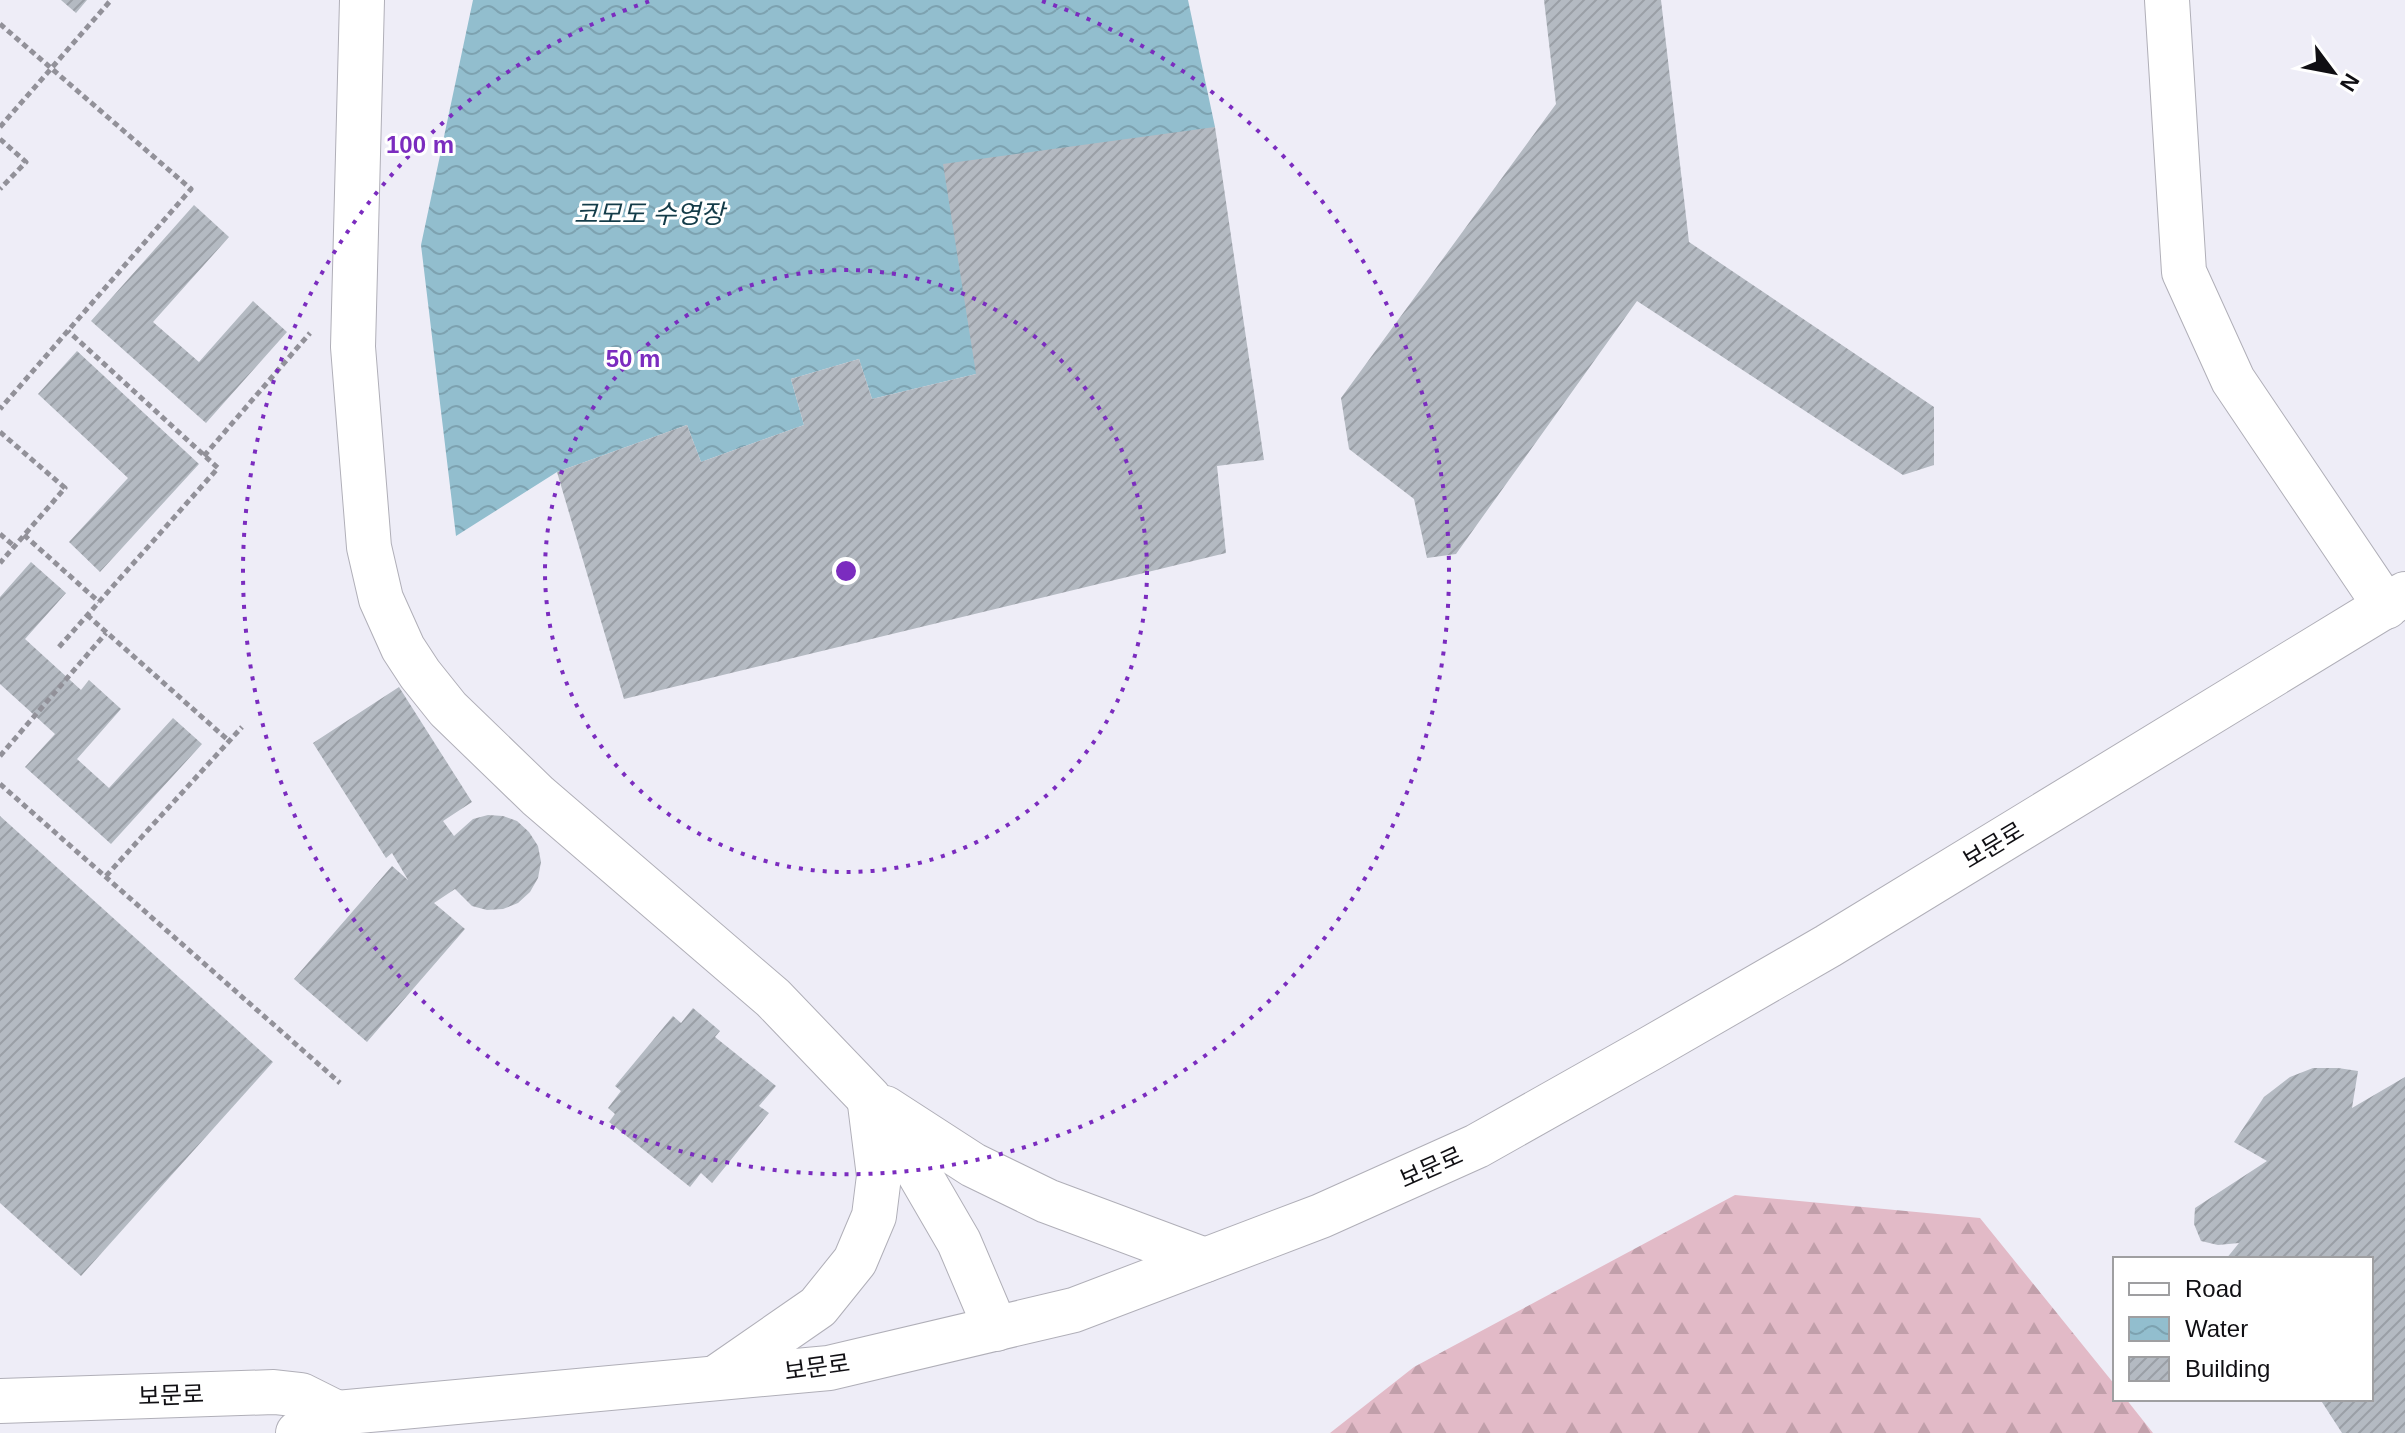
<svg xmlns="http://www.w3.org/2000/svg" width="2405" height="1433" font-family="Helvetica,'Noto Sans KR',sans-serif">
<style>
.forest{fill:url(#forest-firs)}
.water{fill:url(#water-waves)}
.building{fill:url(#building-hatch)}
.lines{fill:none;stroke-linecap:round;stroke-linejoin:round}
.minor-casing{stroke:#b0afb8;stroke-width:46}
.path{stroke:#929199;stroke-width:5;stroke-dasharray:6 4;stroke-linecap:butt}
.minor{stroke:#fff;stroke-width:44}
.ring{fill:none;stroke:#7b2cbf;stroke-width:4;stroke-dasharray:4 8}
.labels{text-anchor:middle;dominant-baseline:central;stroke-width:6;stroke-linejoin:round;paint-order:stroke}
.street-label{font-size:24px;fill:#100f13;stroke:#fff}
.water-label{font-size:26px;font-style:italic;fill:#143c49;stroke:#fff}
.centre{fill:#7b2cbf;stroke:#fff;stroke-width:4}
.ring-label{font-size:24px;text-anchor:middle;font-weight:bold;fill:#7b2cbf;stroke:#fff;stroke-width:6;stroke-linejoin:round;paint-order:stroke}
</style>
<defs>
<pattern id="forest-firs" width="22" height="20" patternUnits="userSpaceOnUse" patternTransform="scale(2)"><rect width="22" height="20" fill="#e2bac7"/><path d="M5 1l3.5 6h-7zM16 11l3.5 6h-7z" fill="#c19faa"/></pattern>
<pattern id="water-waves" width="16" height="10" patternUnits="userSpaceOnUse" patternTransform="scale(2)"><rect width="16" height="10" fill="#92bece"/><path d="M0 5q4-4 8 0t8 0" fill="none" stroke="#7da2b0"/></pattern>
<pattern id="building-hatch" width="6" height="6" patternUnits="userSpaceOnUse" patternTransform="scale(2)"><rect width="6" height="6" fill="#b4bac2"/><path d="M-1 1l2-2M0 6l6-6M5 7l2-2" fill="none" stroke="#9a9fa6"/></pattern>
</defs>
<rect width="100%" height="100%" fill="#eeedf7"/>
<!-- forest -->
<polygon class="forest" points="1735,1195 1980,1218 2115,1385 2115,1399 2126,1399 2153,1433 1330,1433 1414,1367"/>
<!-- water -->
<polygon class="water" points="473,0 1188,0 1215,127 976,374 872,399 859,359 791,379 804,425 701,462 687,425 557,472 456,536 421,245"/>
<!-- building -->
<g class="building">
<polygon points="61,0 87,0 76,13"/>
<polygon points="1544,0 1661,0 1689,242 1934,407 1934,465 1903,475 1637,301 1456,554 1427,558 1414,499 1349,449 1341,398 1556,104"/>
<polygon points="1215,127 1264,460 1217,466 1226,553 624,699 557,472 687,425 701,462 804,425 791,379 859,359 872,399 976,374 943,164"/>
<polygon points="194,205 229,237 153,322 199,362 253,301 287,332 206,423 91,321"/>
<polygon points="77,351 199,464 100,572 69,542 128,478 38,394"/>
<polygon points="31,562 66,593 25,639 81,690 89,680 121,709 77,759 109,788 173,718 202,744 111,844 25,767 55,734 0,684 0,597"/>
<polygon points="399,687 472,802 443,821 454,836 473,819 488,815 503,816 517,821 529,832 538,846 541,862 538,878 530,892 518,903 503,909 487,910 472,906 455,889 434,903 465,929 367,1042 294,979 392,866 408,880 392,853 386,858 313,743"/>
<polygon points="0,816 273,1062 81,1276 0,1203"/>
<polygon points="693,1008 720,1031 715,1037 776,1086 759,1106 769,1113 712,1183 701,1173 690,1187 609,1122 615,1114 608,1108 621,1091 615,1086 673,1016 681,1023"/>
<polygon points="2313,1068 2338,1068 2358,1071 2352,1108 2405,1077 2405,1433 2342,1433 2320,1399 2371,1399 2371,1259 2226,1259 2239,1243 2218,1245 2201,1241 2194,1224 2195,1208 2267,1161 2234,1142 2264,1097 2290,1077"/>
</g>
<g class="lines">
<!-- minor casing -->
<g class="minor-casing">
<g id="minor">
<polyline points="362,0 353,347 369,547 381,599 403,648 420,674 448,709 538,796 773,998 869,1098 905,1149 959,1242 996,1329"/>
<polyline points="2167,0 2184,272 2233,380 2386,607"/>
<polyline points="885,1108 973,1165 1047,1201 1205,1260"/>
<polyline points="717,1377 818,1307 855,1261 874,1216 879,1176 870,1104"/>
<polyline points="0,1401 274,1392 301,1395 337,1413"/>
<polyline points="298,1433 337,1413 829,1368 1074,1310 1321,1216 1477,1146 1651,1048 1828,946 2405,594"/>
</g>
</g>
<!-- path -->
<g class="path">
<polyline points="0,24 191,189 0,409"/>
<polyline points="0,127 111,0"/>
<polyline points="0,139 26,162 0,189"/>
<polyline points="0,432 65,488 0,563"/>
<polyline points="204,456 310,333"/>
<polyline points="0,534 14,546"/>
<polyline points="24,535 99,602"/>
<polyline points="87,615 229,741"/>
<polyline points="59,647 218,468 68,331"/>
<polyline points="0,756 106,633"/>
<polyline points="0,784 340,1083"/>
<polyline points="106,876 242,727"/>
</g>
<!-- minor -->
<use href="#minor" class="minor"/>
</g>
<!-- distance rings -->
<g class="ring">
<circle cx="846" cy="571" r="301"/>
<path d="M1042 1A603 603 0 1 1 650 1"/>
</g>
<g class="labels">
<!-- street labels -->
<g class="street-label">
<text transform="translate(1993 845) rotate(-31)">보문로</text>
<text transform="translate(1431 1167) rotate(-24)">보문로</text>
<text transform="translate(817 1367) rotate(-8)">보문로</text>
<text transform="translate(171 1395) rotate(-2)">보문로</text>
</g>
<!-- water labels -->
<g class="water-label">
<text x="649" y="214">코모도 수영장</text>
</g>
</g>
<circle cx="846" cy="571" r="12" class="centre"/>
<g class="ring-label">
<text x="420" y="153">100 m</text>
<text x="633" y="367">50 m</text>
</g>
<!-- legend -->
<rect x="2113" y="1257" width="260" height="144" fill="#ffffff" stroke="#9f9fa1" stroke-width="2"/>
<rect x="2129" y="1283" width="40" height="12" fill="#ffffff" stroke="#9f9fa1" stroke-width="2"/>
<text x="2185" y="1297" font-size="24" fill="#100f13">Road</text>
<rect x="2129" y="1317" width="40" height="24" fill="url(#water-waves)" stroke="#9f9fa1" stroke-width="2"/>
<text x="2185" y="1337" font-size="24" fill="#100f13">Water</text>
<rect x="2129" y="1357" width="40" height="24" fill="url(#building-hatch)" stroke="#9f9fa1" stroke-width="2"/>
<text x="2185" y="1377" font-size="24" fill="#100f13">Building</text>
<!-- north arrow -->
<g transform="translate(2333 72) rotate(122)" stroke="#ffffff" stroke-width="6" paint-order="stroke">
<path d="M0-6L14 30L0 20L-14 30Z" fill="#100f13"/>
<text y="-12" font-size="22" font-weight="bold" text-anchor="middle" fill="#100f13">N</text>
</g>
</svg>
